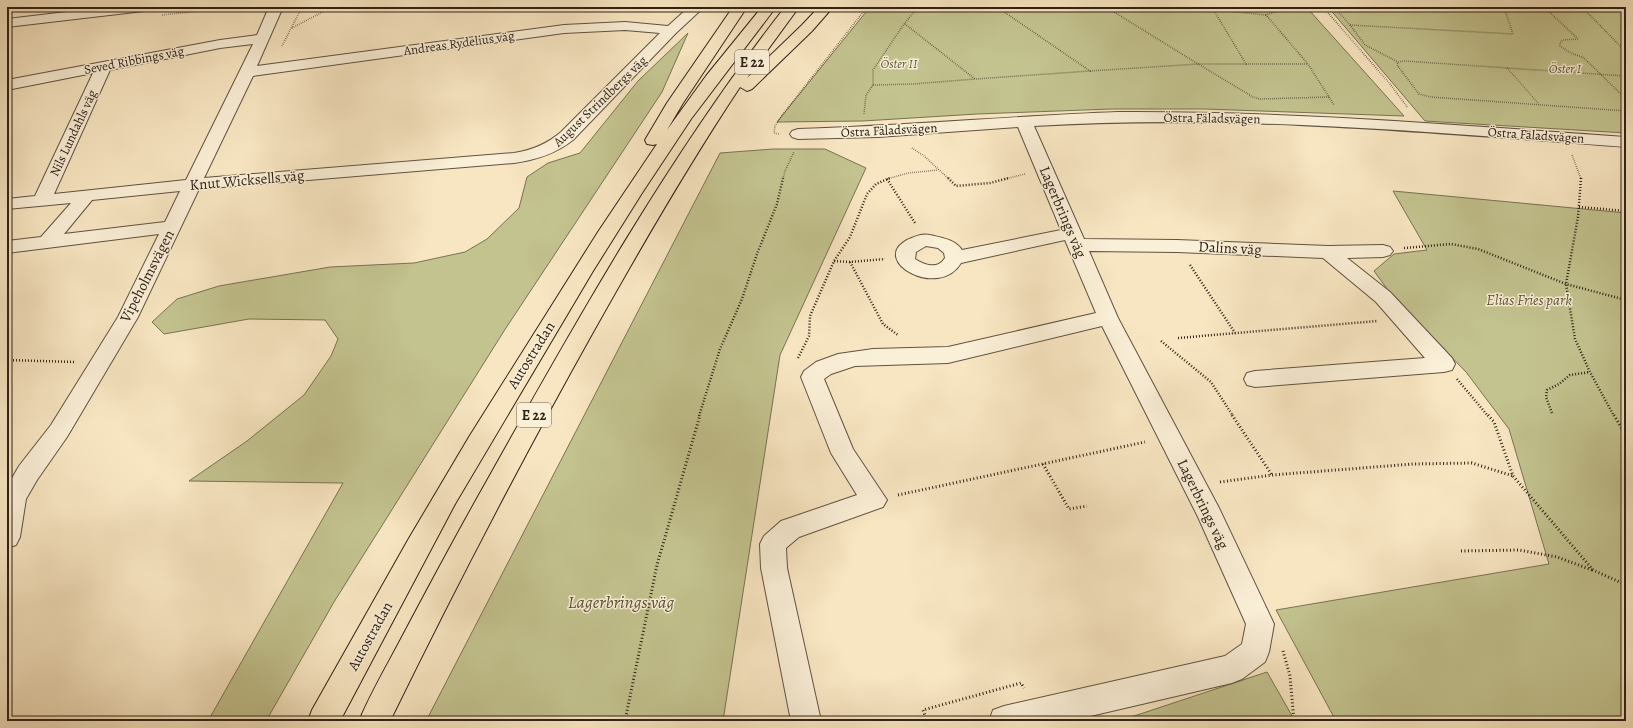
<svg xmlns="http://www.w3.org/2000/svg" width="1633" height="728" font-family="Alegreya,serif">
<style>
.green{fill:#c3c38f;stroke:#787253}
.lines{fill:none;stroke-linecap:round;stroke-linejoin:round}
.minor-casing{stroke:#605242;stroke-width:2}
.highway-casing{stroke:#2e2117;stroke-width:2}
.path-far2{stroke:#2e2117;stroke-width:1.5;stroke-dasharray:0.5 1.5;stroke-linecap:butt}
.path-far1{stroke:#2e2117;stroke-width:2.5;stroke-dasharray:1 2;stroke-linecap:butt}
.path{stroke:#2e2117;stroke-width:3;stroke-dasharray:1 2.5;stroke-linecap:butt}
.minor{fill:#faefd7;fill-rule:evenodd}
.highway{fill:#f8e6c2;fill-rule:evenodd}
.labels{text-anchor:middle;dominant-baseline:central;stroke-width:3;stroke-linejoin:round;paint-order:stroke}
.far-street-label{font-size:13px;fill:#2e2117;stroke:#faefd7}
.far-park-label{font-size:13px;font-style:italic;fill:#5b523b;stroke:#faefd7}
.shield{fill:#faefd7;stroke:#6b5f51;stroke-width:1}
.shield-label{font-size:14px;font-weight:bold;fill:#2e2117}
.street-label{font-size:15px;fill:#2e2117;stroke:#faefd7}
.park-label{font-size:15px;font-style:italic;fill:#5b523b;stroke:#faefd7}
.near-park-label{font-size:18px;font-style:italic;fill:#5b523b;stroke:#faefd7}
</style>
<rect width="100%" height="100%" fill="#f8e6c2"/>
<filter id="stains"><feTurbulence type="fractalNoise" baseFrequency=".005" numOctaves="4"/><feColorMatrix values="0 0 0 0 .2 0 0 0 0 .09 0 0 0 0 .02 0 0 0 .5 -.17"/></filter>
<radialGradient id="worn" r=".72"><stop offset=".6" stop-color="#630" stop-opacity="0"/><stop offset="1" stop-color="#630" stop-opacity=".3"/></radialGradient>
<!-- green -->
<g class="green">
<polygon points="870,7 1293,7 1309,10 1404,116 1204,109 1112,109 977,114 863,121 777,122"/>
<polygon points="1328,7 1626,7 1626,133 1425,121"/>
<polygon points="688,33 662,92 504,331 334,602 266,721 208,721 343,483 189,481 247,441 304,395 331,356 338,339 325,320 249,319 164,334 152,322 177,299 219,286 330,267 414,263 465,252 487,239 519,208 527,177 548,163 580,153 638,81"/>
<polygon points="773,149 825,149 866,168 780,355 723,721 426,721 720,153"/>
<polygon points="1393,191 1626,213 1626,721 1336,721 1276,610 1549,564 1509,429 1466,372 1393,297 1374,271 1394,254 1427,250"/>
<polygon points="1267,672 1295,721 1119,721"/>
</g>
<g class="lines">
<!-- minor casing -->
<g class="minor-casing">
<g id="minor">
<polygon points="109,7 151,7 149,10 144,11 7,27 7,19"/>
<path d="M269,7h14l-26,59 307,-41 61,-3 43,4 21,-19h15l-28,26 -103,107c-18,14 -37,20 -59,23l-315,26 -61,128 -71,120 -30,43 -11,19 -6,38 -4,8 -9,3v-61l12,-21 32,-41 67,-108 41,-83 -152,19v-12l34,-4 30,-34 -64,6v-10l28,-3 58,-123 -86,17v-10l213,-40 37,-5zM625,30l35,3 -99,99c-14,12 -29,18 -47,21l-310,25 49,-102 311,-43zM253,44l-67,136 -132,14 56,-124 110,-22zM180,191l-15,31 -101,12 28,-34z"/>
<path d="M1118,112c170,-1 339,13 508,25v10c-197,-15 -394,-33 -592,-21l50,113 93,1 151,6 55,-1 7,2 3,4 -3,4 -7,2 -36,1 43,34 62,66 3,6 -3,6 -8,2 -189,15 -8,-2 -3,-6 3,-6 8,-2 170,-13 -49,-56 -53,-44 -146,-6 -88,-1 29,67 101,190 55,116 -5,28 -4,10 -23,17 -10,4 -163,38h-80l4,-11 11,-4 221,-50 17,-12 4,-20 -48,-107 -96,-191 -154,37 -93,3 -24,8 -7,5 29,70 34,51 -4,7 -84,30 -13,11 1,20 34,153h-30l-30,-153 -1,-24 4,-8 17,-15 76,-26 -26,-42 -30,-76 3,-6 12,-9 22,-8 35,-5 75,-2 148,-34 -31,-73 -104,23c-22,37 -92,-2 -54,-23 6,-3 16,-7 23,-5 12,3 25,4 32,15l99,-20 -43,-103 -140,10 -80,2 -6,-2 -2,-3 2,-3 6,-2c107,-3 213,-13 320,-17zM926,246l12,2 6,5 1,5c-8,12 -20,7 -30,1l1,-7z"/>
</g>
</g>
<!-- highway casing -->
<g class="highway-casing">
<g id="highway">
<polygon points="733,7 747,7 683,103 667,130 706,76 762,7 776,7 691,119 642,193 593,271 455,504 340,721 308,721 312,710 408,540 469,437 598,232 657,144 653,145 647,144 645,140 667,103"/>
<path d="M785,7h14l-52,71 55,-53 17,-18h14l-21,24 -60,58 -5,2 -7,-4c-53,80 -101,163 -148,247 -71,127 -138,256 -202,387h-31c12,-29 29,-57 44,-86 28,-53 56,-105 86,-158 90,-161 182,-324 296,-470z"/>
</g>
</g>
<!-- path-far2 -->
<g class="path-far2">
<polyline points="1106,7 1198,64 1246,64 1213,9"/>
<polyline points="1190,7 1266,15"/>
<polyline points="1291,7 1266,15 1308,64 1334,105"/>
<polyline points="1323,7 1390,84 1408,108"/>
<polyline points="1334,7 1350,25 1513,34 1505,10 1502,7"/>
<polyline points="1544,7 1577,38"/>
<polyline points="1582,7 1626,52"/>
<polyline points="162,15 238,7"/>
<polyline points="905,24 975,79 1090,71 997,7"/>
<polyline points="1350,25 1365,45 1398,62"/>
<polyline points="292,28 332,7"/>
<polyline points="1578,39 1563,40 1560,43 1560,46 1569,52 1584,58 1626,99"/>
<polyline points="282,46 302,7"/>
<polyline points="1246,64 1307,64"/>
<polyline points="1507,68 1539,104"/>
<polyline points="1090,71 1198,64 1253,97 1260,99 1329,97"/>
<polyline points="1626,76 1404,61 1398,62 1397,65 1419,94 1431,97 1626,111"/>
<polyline points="873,85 913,84 975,79"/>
<polyline points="864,114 866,95 873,85 873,70 904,24 918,7"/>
<polyline points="779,134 774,133 775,126 783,114 867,7"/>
<polyline points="912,148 924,156 949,179"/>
<polyline points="1572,155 1581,179"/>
<polyline points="783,179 785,171 794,152"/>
<polyline points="887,179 908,173 938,170"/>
<polyline points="1005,179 1025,174"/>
</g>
<!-- path-far1 -->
<g class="path-far1">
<polyline points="948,178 956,186 990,183 1009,178"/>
<polyline points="1581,178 1578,217 1566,284 1575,339 1590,372 1614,416"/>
<polyline points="887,179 915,223"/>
<polyline points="1579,207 1626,211"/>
<polyline points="1404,248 1451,244 1478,249 1566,284 1626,300"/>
<polyline points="834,261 850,262 885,259"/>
<polyline points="850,262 883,324 898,335"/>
<polyline points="1190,265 1235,333"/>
<polyline points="1178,338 1377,321"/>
<polyline points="1161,341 1211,382 1233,416"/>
<polyline points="798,358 809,336 810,316 834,261 850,237 867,194 876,184 890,178"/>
<polyline points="7,360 75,362"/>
<polyline points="1457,379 1488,416"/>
<polyline points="1552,413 1546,397 1547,390 1559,384 1570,375 1590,372"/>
<polyline points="699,416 720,349 742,299 757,254 777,204 783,178"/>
</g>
<!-- path -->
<g class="path">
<polyline points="1232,415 1272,475"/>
<polyline points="1488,415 1494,422 1513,476 1593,570 1626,585"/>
<polyline points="1614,415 1626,436"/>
<polyline points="1043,464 1069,509 1087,506"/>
<polyline points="1220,482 1272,475 1413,464 1472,463 1513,476"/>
<polyline points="898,495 1145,442"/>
<polyline points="1461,551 1519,550 1557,557 1592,570"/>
<polyline points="1283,651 1290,676 1294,721"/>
<polyline points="625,721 657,565 700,415"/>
<polyline points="927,721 923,710 1021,683 1024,688"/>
</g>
<!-- minor -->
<use href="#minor" class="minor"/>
<!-- highway -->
<use href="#highway" class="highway"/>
</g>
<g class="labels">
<!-- far-street labels -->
<g class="far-street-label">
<text transform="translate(459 43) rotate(-8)">Andreas Rydelius väg</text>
<text transform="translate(134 60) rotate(-11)">Seved Ribbings väg</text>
<text transform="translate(600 101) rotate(-44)">August Strindbergs väg</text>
<text transform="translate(1212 118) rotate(1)">Östra Fäladsvägen</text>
<text transform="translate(889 130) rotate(-3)">Östra Fäladsvägen</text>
<text transform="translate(73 133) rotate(-65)">Nils Lundahls väg</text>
<text transform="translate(1536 135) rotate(4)">Östra Fäladsvägen</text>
</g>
<!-- far-park labels -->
<g class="far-park-label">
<text x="899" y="63">Öster II</text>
<text x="1565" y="68">Öster I</text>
</g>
<!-- shield labels -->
<g class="shield">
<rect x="735" y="50" width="34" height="24" rx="3"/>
<rect x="517" y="403" width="34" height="24" rx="3"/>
</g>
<g class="shield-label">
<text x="752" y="62">E 22</text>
<text x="534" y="415">E 22</text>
</g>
<!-- street labels -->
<g class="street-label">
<text transform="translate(247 180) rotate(-5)">Knut Wicksells väg</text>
<text transform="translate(1063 212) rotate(67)">Lagerbrings väg</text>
<text transform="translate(1230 248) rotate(3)">Dalins väg</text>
<text transform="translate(147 276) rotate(-63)">Vipeholmsvägen</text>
<text transform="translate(531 355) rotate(-58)">Autostradan</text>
<text transform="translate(1203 504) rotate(64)">Lagerbrings väg</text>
<text transform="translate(370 636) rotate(-61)">Autostradan</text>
</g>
<!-- park labels -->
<g class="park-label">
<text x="1529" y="300">Elias Fries park</text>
</g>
<!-- near-park labels -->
<g class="near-park-label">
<text x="621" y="602">Lagerbrings väg</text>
</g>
</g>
<!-- margin -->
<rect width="1633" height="728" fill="none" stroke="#f8e6c2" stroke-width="24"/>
<rect x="8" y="8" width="1617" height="712" fill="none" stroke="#2e2117" stroke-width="2"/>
<rect x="12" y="12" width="1609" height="704" fill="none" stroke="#2e2117"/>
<rect width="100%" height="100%" filter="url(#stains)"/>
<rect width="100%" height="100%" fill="url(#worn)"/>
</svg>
